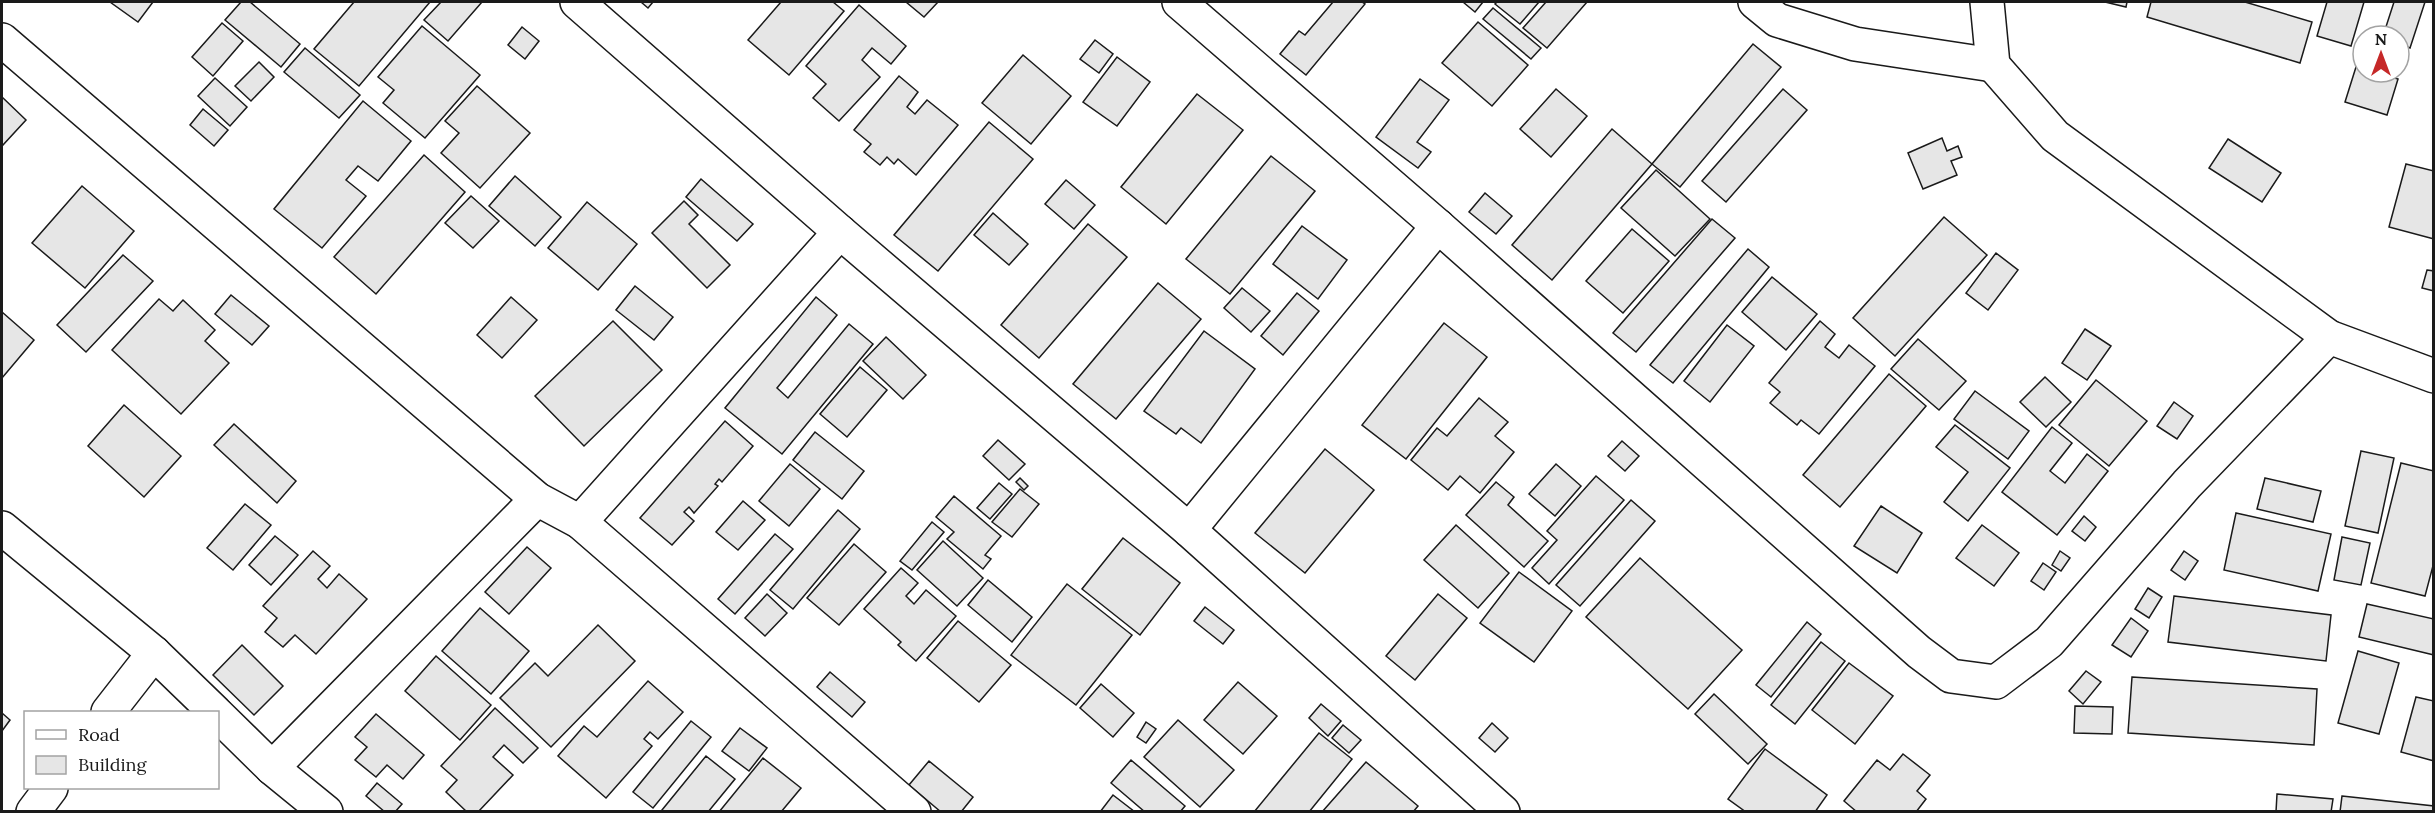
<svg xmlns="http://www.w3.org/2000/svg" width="2435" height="813" font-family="Lora,serif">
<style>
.building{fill:#e6e6e6;stroke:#1a1a1a;stroke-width:1.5}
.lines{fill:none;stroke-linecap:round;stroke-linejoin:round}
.minor-casing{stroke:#1a1a1a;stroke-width:36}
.minor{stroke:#fff;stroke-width:33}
</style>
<rect width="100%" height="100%" fill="#fff"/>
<!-- building -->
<g class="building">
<polygon points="110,2 153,2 138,22"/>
<polygon points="241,2 250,2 300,44 281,67 225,20"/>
<polygon points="354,2 430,2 359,86 314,49"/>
<polygon points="441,2 482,2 448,41 424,20"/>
<polygon points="641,2 653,2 648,8"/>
<polygon points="781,2 833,2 844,11 789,75 748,40"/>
<polygon points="906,2 938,2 924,17"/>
<polygon points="1333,2 1362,2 1365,4 1306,75 1280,54 1299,31 1305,35"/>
<polygon points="1463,2 1483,2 1475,12"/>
<polygon points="1497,2 1539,2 1520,24 1495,4"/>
<polygon points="1546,2 1587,2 1547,48 1523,28"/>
<polygon points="2105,2 2127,2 2126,7"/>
<polygon points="2151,2 2245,2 2312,22 2300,63 2147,17"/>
<polygon points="2327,2 2364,2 2351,46 2317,36"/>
<polygon points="2394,2 2425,2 2410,48 2399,44 2399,36 2383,36"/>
<polygon points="859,5 906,46 891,64 872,48 862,60 880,77 839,121 813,98 826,84 806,66"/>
<polygon points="1493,8 1541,48 1531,59 1483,19"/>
<polygon points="1478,22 1528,65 1492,106 1442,63"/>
<polygon points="222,23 243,41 213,76 192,57"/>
<polygon points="422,26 480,75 425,138 383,103 394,90 378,77"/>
<polygon points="522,27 539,41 525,59 508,45"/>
<polygon points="1095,40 1113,54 1099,73 1080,59"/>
<polygon points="1753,44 1781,67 1680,187 1652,164"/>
<polygon points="305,48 360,95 339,118 284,72"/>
<polygon points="1023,55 1071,96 1031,144 982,103"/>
<polygon points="1117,57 1150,82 1117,126 1083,102"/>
<polygon points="259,62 274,77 251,101 235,86"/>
<polygon points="2356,67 2363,69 2363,72 2373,72 2398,79 2387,115 2345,102"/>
<polygon points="899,76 918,92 907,107 915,114 927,100 958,125 916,175 898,159 894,164 887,157 880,165 864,152 871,144 854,130"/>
<polygon points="215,78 247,107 230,126 198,96"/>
<polygon points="1420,79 1449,100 1417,142 1431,152 1418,168 1376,137"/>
<polygon points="477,86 530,133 480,188 441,153 459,133 445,121"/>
<polygon points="1556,89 1587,116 1551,157 1520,129"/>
<polygon points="1783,89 1807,110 1726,202 1702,181"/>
<polygon points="1197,94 1243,130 1166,224 1121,187"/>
<polygon points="2,97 26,120 2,146"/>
<polygon points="363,101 411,141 378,181 358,166 346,180 366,196 322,248 274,209"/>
<polygon points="203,109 228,130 214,146 190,125"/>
<polygon points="989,122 1033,159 938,271 894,235"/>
<polygon points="1612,129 1652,164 1552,280 1512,245"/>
<polygon points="1942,138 1947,151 1958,146 1962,157 1951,161 1957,175 1923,189 1908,153"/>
<polygon points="2228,139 2281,173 2262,202 2209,168"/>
<polygon points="424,155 465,192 376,294 334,257"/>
<polygon points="1271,156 1315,191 1230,294 1186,259"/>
<polygon points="2406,164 2434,171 2434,239 2389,227"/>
<polygon points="1656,170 1710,219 1675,256 1621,208"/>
<polygon points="515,176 561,217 535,246 489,206"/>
<polygon points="701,179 753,224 737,241 686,197"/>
<polygon points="1066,180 1095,205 1074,229 1045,204"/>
<polygon points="82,186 134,231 85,288 32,243"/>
<polygon points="1485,193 1512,216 1496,234 1469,212"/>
<polygon points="471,196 499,221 473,248 445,223"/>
<polygon points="684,201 698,215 689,224 730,265 707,288 652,233"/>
<polygon points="587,202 637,244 598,290 548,248"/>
<polygon points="993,213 1028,244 1009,265 974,235"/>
<polygon points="1944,217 1987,255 1895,356 1853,318"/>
<polygon points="1712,219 1735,238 1636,352 1613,333"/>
<polygon points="1088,224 1127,257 1039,358 1001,325"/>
<polygon points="1302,226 1347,260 1318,299 1273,264"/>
<polygon points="1632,229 1669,261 1623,313 1586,281"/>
<polygon points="1748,249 1769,267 1673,383 1650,365"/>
<polygon points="1996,253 2018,270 1988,310 1966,293"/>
<polygon points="123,255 153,281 86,352 57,325"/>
<polygon points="2427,270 2434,271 2434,291 2422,288"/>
<polygon points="1772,277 1817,314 1786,350 1742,312"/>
<polygon points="1158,283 1201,319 1116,419 1073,384"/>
<polygon points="635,286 673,317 654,340 616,310"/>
<polygon points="1242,288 1270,311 1251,332 1224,308"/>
<polygon points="1297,293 1319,311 1283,355 1261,336"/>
<polygon points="231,295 269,326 252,345 215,314"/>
<polygon points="511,297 537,320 502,358 477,335"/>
<polygon points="816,297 837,315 777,388 788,398 849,324 873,344 782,454 725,408"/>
<polygon points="159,299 173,311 183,300 215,330 205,341 229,363 181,414 112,350"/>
<polygon points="2,312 34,340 2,378"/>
<polygon points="613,321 662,370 584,446 535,396"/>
<polygon points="1820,321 1835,334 1825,347 1839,358 1849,345 1875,366 1819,434 1801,420 1797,425 1770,403 1780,392 1769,383"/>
<polygon points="1444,323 1487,357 1406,459 1362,425"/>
<polygon points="1727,325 1754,346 1710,402 1684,381"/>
<polygon points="2085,329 2111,346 2087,380 2062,363"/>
<polygon points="1204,331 1255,369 1201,443 1181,428 1176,434 1144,411"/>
<polygon points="886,337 926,375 903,399 863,361"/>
<polygon points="1918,339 1966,381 1939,410 1891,369"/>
<polygon points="860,367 887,390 847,437 820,414"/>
<polygon points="1889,374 1926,406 1840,507 1803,475"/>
<polygon points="2045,377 2071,402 2046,427 2020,402"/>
<polygon points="2096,380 2147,421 2109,466 2059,425"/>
<polygon points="1975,391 2029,431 2008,459 1954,419"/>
<polygon points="1479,398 1508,422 1495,436 1514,452 1480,493 1460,476 1448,490 1411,460 1437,428 1447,436"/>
<polygon points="2174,402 2193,416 2177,439 2157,426"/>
<polygon points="124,405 181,456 144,497 88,446"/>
<polygon points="725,421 753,446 722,482 719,479 715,484 718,486 694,513 689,507 684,512 694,521 672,545 640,518"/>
<polygon points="234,424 296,481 277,503 214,445"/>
<polygon points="1955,425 2010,468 1968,521 1944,502 1968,472 1936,447"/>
<polygon points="2052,427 2072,443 2050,471 2065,483 2087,454 2108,471 2057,535 2002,492"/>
<polygon points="815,432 864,471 842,499 793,460"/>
<polygon points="998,440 1025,464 1009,480 983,456"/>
<polygon points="1622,441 1639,456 1625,471 1608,456"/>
<polygon points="1325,449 1374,490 1305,573 1255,533"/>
<polygon points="2361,451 2394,458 2378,533 2345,526"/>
<polygon points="2401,463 2434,471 2434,562 2425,596 2371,583"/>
<polygon points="790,464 820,489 789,526 759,501"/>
<polygon points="1556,464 1581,486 1555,516 1529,494"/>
<polygon points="1596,476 1624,500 1549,584 1532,568 1557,540 1547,531"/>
<polygon points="1020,478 1028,486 1024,490 1016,482"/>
<polygon points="2265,478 2321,491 2313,522 2257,509"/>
<polygon points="1496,482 1514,497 1508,505 1548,541 1524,567 1466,515"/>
<polygon points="999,483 1012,494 990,519 977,508"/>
<polygon points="1020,489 1039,504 1012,537 992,522"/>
<polygon points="954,496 1001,536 985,555 991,559 983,569 947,539 954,532 936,517"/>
<polygon points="1631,500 1655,521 1580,606 1556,585"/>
<polygon points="743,501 765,520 738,550 716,532"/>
<polygon points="245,504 271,525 233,570 207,548"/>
<polygon points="1881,506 1922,533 1897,573 1854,546"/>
<polygon points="838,510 860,529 793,609 770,590"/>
<polygon points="2236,513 2331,534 2318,591 2224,570"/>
<polygon points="2084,516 2096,527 2085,541 2072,531"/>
<polygon points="932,522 944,532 912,570 900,561"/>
<polygon points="1456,525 1509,573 1478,608 1424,560"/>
<polygon points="1982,525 2019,553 1994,586 1956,558"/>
<polygon points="775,534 793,549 735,614 718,599"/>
<polygon points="275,536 298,555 271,585 249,565"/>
<polygon points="2342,537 2370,543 2361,585 2334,580"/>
<polygon points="1123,538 1180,583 1140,635 1082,589"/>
<polygon points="943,541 983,578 957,606 917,570"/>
<polygon points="854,544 886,572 839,625 807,598"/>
<polygon points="527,547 551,568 509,614 485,592"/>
<polygon points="313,551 330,566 318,579 327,588 339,574 367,599 316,654 295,635 283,647 265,632 277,618 263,606"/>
<polygon points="2060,551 2070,558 2061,571 2052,565"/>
<polygon points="2184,551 2198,561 2185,580 2171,570"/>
<polygon points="1640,558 1742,650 1688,709 1586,617"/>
<polygon points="2043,563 2056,572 2044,590 2031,581"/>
<polygon points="901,568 918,583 906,596 914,604 926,590 956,616 916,661 898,645 901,642 864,609"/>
<polygon points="1519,572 1572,611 1534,662 1480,623"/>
<polygon points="988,580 1032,617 1012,642 968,605"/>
<polygon points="1067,584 1132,635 1076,705 1011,655"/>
<polygon points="2148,588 2162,597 2149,618 2135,609"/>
<polygon points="767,594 787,613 765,636 745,618"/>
<polygon points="1438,594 1467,618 1415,680 1386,656"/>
<polygon points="2174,596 2331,615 2326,661 2168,642"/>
<polygon points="2367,604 2434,619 2434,655 2359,637"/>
<polygon points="1205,607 1234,630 1223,644 1194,621"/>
<polygon points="480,608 529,651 491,694 442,651"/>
<polygon points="2131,618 2148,631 2131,657 2112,645"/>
<polygon points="958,621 1011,665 979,702 927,658"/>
<polygon points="1807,622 1821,634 1771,697 1756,685"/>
<polygon points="598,625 635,661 551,747 500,698 535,663 548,676"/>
<polygon points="1821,642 1845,661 1795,724 1771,705"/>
<polygon points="242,645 283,686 254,715 213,675"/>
<polygon points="2358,651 2399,663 2379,734 2338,723"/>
<polygon points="436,656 491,705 460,740 405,691"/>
<polygon points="1849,663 1893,696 1855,744 1812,710"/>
<polygon points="2086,671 2101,682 2083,704 2069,691"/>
<polygon points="830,672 865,702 852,717 817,687"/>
<polygon points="2132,677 2317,689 2314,745 2128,733"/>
<polygon points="648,681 683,712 658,739 650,732 644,739 652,746 606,798 558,756 584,726 597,737"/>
<polygon points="1238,682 1277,716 1243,754 1204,720"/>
<polygon points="1101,684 1134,713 1113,737 1080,708"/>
<polygon points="1714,694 1767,744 1748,764 1695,714"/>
<polygon points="2416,697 2434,701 2434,761 2401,752"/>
<polygon points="1321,704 1341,721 1328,736 1309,718"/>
<polygon points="2075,706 2113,707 2112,734 2074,733"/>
<polygon points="495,708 538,748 523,763 504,745 493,757 513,775 478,812 467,812 446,792 457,780 441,766"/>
<polygon points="2,713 10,720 2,731"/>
<polygon points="376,714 424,755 403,779 387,765 376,777 355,760 367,747 355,737"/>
<polygon points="1178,720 1234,770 1200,807 1144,757"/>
<polygon points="691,721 711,737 653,808 633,792"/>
<polygon points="1146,722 1156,729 1146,743 1137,737"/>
<polygon points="1492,723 1508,738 1495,752 1479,738"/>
<polygon points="1343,725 1361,740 1349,753 1332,738"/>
<polygon points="740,728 767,748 749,771 722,751"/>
<polygon points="1319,733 1352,759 1309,812 1254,812"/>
<polygon points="1765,749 1827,795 1815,812 1746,812 1728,799"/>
<polygon points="1903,754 1930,775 1917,791 1926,799 1916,812 1857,812 1844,801 1877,760 1890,770"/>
<polygon points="706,756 735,779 708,812 664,812 662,810"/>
<polygon points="763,758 801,788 781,812 719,812"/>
<polygon points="1131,760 1185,806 1180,812 1145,812 1111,783"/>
<polygon points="929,761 973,797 961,812 941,812 909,785"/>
<polygon points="1366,762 1418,806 1413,812 1322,812"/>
<polygon points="377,783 402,804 395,812 385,812 366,796"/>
<polygon points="2277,794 2333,799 2331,812 2276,812"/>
<polygon points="1113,795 1135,812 1100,812"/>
<polygon points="2342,796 2434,806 2434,812 2340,812"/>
</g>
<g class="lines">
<!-- minor casing -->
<g class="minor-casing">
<g id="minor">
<polyline points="577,2 840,232 1189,530 1503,812"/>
<polyline points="1179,2 1438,226 1919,652 1951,676 1996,682 2049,642 2187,484 2329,337"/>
<polyline points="1755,2 1777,20 1855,44 1993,65"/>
<polyline points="1987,2 1993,65 2055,136 2329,337 2434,376"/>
<polyline points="2,40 537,499 580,522 914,812"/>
<polyline points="580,522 840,232"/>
<polyline points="2,528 154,653 215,712"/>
<polyline points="1189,530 1438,226"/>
<polyline points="108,712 154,653"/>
<polyline points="218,715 272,768 326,812"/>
<polyline points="272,768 537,499"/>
<polyline points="33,812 51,788"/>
</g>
</g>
<!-- minor -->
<use href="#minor" class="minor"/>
</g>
<!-- border -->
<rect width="2435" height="813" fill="none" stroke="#1a1a1a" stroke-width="6"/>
<!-- legend -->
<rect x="24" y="711" width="195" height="78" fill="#ffffff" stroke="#a3a3a3" stroke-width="1.5"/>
<rect x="36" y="730" width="30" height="9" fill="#ffffff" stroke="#a3a3a3" stroke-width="1.5"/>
<text x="78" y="741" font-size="18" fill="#1a1a1a">Road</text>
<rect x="36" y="756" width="30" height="18" fill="#e6e6e6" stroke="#a3a3a3" stroke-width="1.5"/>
<text x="78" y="771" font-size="18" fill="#1a1a1a">Building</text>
<!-- north arrow -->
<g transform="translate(2381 54)"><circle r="28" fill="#ffffff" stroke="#a3a3a3" stroke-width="1.5"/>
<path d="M0-4.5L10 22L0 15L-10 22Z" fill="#c62828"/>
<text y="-9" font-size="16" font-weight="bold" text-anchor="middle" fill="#1a1a1a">N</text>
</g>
</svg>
